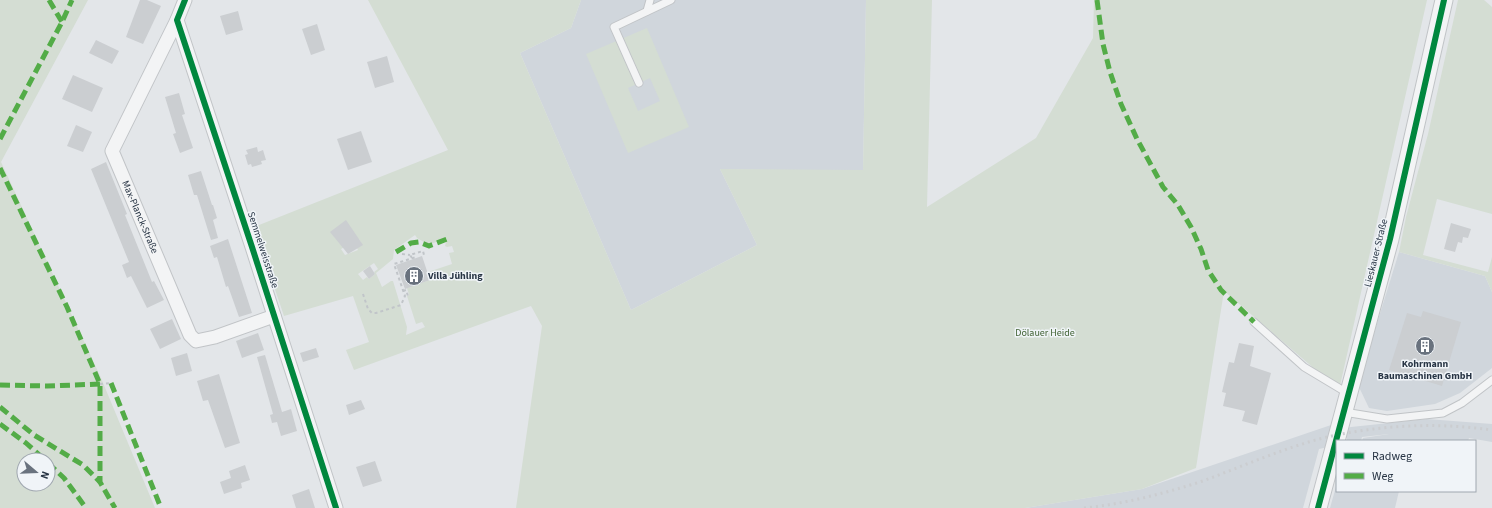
<svg xmlns="http://www.w3.org/2000/svg" width="1492" height="508" font-family="'Source Sans 3',sans-serif">
<style>
.built{fill:#d0d6dc}
.green{fill:#d4ddd3;fill-rule:evenodd}
.building{fill:#cbced1}
.lines{fill:none;stroke-linecap:round;stroke-linejoin:round}
.service-casing{stroke:#c1c4c7;stroke-width:9}
.minor-casing{stroke:#c1c4c7;stroke-width:15}
.tertiary-casing{stroke:#c1c4c7;stroke-width:19}
.path{stroke:#c1c5c9;stroke-width:2;stroke-dasharray:3 3;stroke-linecap:butt}
.service{stroke:#f3f4f5;stroke-width:7}
.minor{stroke:#f3f4f5;stroke-width:13}
.tertiary{stroke:#f3f4f5;stroke-width:17}
.rail{stroke:#cbcdd0;stroke-width:3;stroke-dasharray:2 4;stroke-linecap:butt}
.quiet{stroke:#53ac47;stroke-width:5;stroke-dasharray:10 5;stroke-linecap:butt}
.cycleway-casing{stroke:#f0f4f8;stroke-width:8}
.cycleway{stroke:#00873e;stroke-width:6}
.labels{text-anchor:middle;dominant-baseline:central;stroke-width:3;stroke-linejoin:round;paint-order:stroke}
.street-label{font-size:10px;fill:#273444;stroke:#f0f4f8}
.poi-label{font-size:10px;font-weight:bold;fill:#273444;stroke:#f0f4f8;text-anchor:start}
.park-label{font-size:10px;fill:#406133;stroke:#f0f4f8}
</style>
<rect width="100%" height="100%" fill="#e3e6e9"/>
<!-- built -->
<g class="built">
<polygon points="581,0 866,0 863,172 720,169 757,245 631,310 520,53 571,28"/>
<polygon points="1399,252 1485,276 1492,292 1492,368 1460,393 1435,404 1387,411 1369,408 1358,385"/>
<polygon points="1427,419 1492,424 1492,442 1469,438 1468,441 1362,441 1363,438 1389,434 1362,437 1361,441 1347,441 1347,438 1329,442 1328,447 1319,449 1303,508 1025,508 1142,489 1334,424 1333,431 1351,427"/>
<polygon points="1337,483 1337,491 1399,491 1395,508 1330,508"/>
</g>
<!-- green -->
<g class="green">
<path d="M0,0h88l-87,162 100,216 54,130h-155zM24,460h24v24h-24z"/>
<path d="M368,0h213l-10,28 -51,25 111,257 126,-65 -37,-76 143,1 3,-170h66l-5,207 109,-69 57,-100 1,-38h333l-88,390 -115,-99 -28,177 -54,21 -117,19h-509l26,-182 -11,-20 -177,64 -8,-20 23,-8 -16,-46 -69,20 -30,-89 194,-77zM415,235l2,3 12,7 14,-6h4l-2,7 2,1 5,-1 2,6 -5,1 3,11 -24,8 2,8 -23,8 2,7 -2,1 9,28 6,-2 3,5 -19,8 1,-8 -14,-46h-2l-9,6 -6,-14 17,-14 1,-9zM359,239l3,6 -5,3 1,2 -13,5 -4,-6zM374,263l4,6 -4,3 1,2 -6,5 -2,-2 -4,3 -5,-6z"/>
<polygon points="1458,0 1484,0 1492,7 1492,214 1437,199 1423,255 1488,272 1492,257 1492,292 1485,276 1399,252 1406,217 1428,134"/>
<path d="M647,28l42,99 -61,26 -42,-99zM650,78l10,23 -22,10 -10,-23z"/>
</g>
<!-- building -->
<g class="building">
<polygon points="140,0 147,0 161,6 143,44 126,37"/>
<polygon points="238,11 243,30 226,35 220,16"/>
<polygon points="317,24 325,50 311,55 302,29"/>
<polygon points="96,40 119,51 112,64 89,53"/>
<polygon points="387,56 394,82 375,88 367,62"/>
<polygon points="73,75 103,88 92,112 62,99"/>
<polygon points="179,93 185,114 182,115 193,148 180,153 173,134 176,133 165,97"/>
<polygon points="76,125 92,132 83,152 67,146"/>
<polygon points="361,131 372,162 348,170 337,139"/>
<polygon points="257,147 258,152 263,150 266,160 261,161 262,164 252,167 251,164 248,165 245,155 248,154 246,150"/>
<polygon points="106,162 127,214 125,215 152,282 154,281 164,300 147,308 131,276 127,278 122,265 129,262 91,169"/>
<polygon points="201,171 212,205 213,205 217,218 213,220 218,238 211,240 197,195 194,195 188,175"/>
<polygon points="346,220 363,245 348,254 330,232"/>
<polygon points="1451,223 1471,229 1468,238 1463,237 1462,243 1458,242 1455,252 1444,249"/>
<polygon points="228,239 252,313 239,317 228,286 226,287 217,257 214,258 210,246"/>
<polygon points="422,256 430,280 405,289 396,265"/>
<polygon points="370,266 375,274 369,279 363,271"/>
<polygon points="1423,311 1461,322 1442,386 1389,370 1407,313 1421,317"/>
<polygon points="172,319 181,339 160,349 150,329"/>
<polygon points="258,333 264,350 242,358 236,341"/>
<polygon points="1239,343 1254,346 1250,366 1271,373 1257,425 1242,421 1245,411 1223,406 1226,393 1222,392 1229,362 1234,363"/>
<polygon points="316,348 319,357 303,362 300,353"/>
<polygon points="187,353 192,371 176,376 171,358"/>
<polygon points="265,355 282,412 291,409 297,431 281,436 277,422 272,423 270,415 273,414 257,357"/>
<polygon points="219,374 240,443 225,448 208,400 203,401 197,381"/>
<polygon points="361,400 365,409 349,415 346,405"/>
<polygon points="375,461 382,481 363,487 356,467"/>
<polygon points="245,465 250,480 241,483 242,488 224,494 220,482 231,478 229,471"/>
<polygon points="309,489 315,508 296,508 292,495"/>
</g>
<g class="lines">
<!-- service casing -->
<g class="service-casing">
<g id="service">
<polyline points="647,11 650,0"/>
<polyline points="639,83 614,27 671,0"/>
<polyline points="1254,322 1304,367 1349,394"/>
<polyline points="1344,412 1387,419 1443,413 1462,403 1492,380"/>
</g>
</g>
<!-- minor casing -->
<g class="minor-casing">
<g id="minor">
<polyline points="185,0 177,20 252,247 336,508"/>
<path id="s1" d="M177,20l-65,131 78,184 6,6 19,-4 59,-21"/>
</g>
</g>
<!-- tertiary casing -->
<g class="tertiary-casing">
<polyline id="tertiary" points="1318,508 1390,239 1444,0"/>
</g>
<!-- path -->
<g class="path">
<polyline points="402,254 410,255"/>
<polyline points="412,258 410,255 423,251 424,255"/>
<polyline points="403,291 406,290 408,296"/>
<polyline points="363,294 368,309 372,313 376,313 401,305 405,296 394,264 416,257 417,258"/>
<polyline points="100,384 111,383"/>
</g>
<!-- service -->
<use href="#service" class="service"/>
<!-- minor -->
<use href="#minor" class="minor"/>
<!-- tertiary -->
<use href="#tertiary" class="tertiary"/>
<!-- rail -->
<path class="rail" d="M1084,508c40,-4 78,-14 116,-26 41,-15 81,-33 123,-44 55,-13 113,-16 169,-8"/>
<!-- quiet -->
<g class="quiet">
<polyline points="49,0 62,22"/>
<polyline points="1097,0 1103,44 1110,72 1121,104 1137,139 1163,187 1178,205 1191,227 1201,249 1208,270 1221,290 1254,322"/>
<polyline points="0,139 62,22 72,0"/>
<polyline points="0,168 67,307 100,384 100,482 115,508"/>
<polyline points="396,252 411,243 419,242 429,246 447,239"/>
<polyline points="111,383 161,508"/>
<polyline points="0,385 47,386 100,384"/>
<polyline points="0,407 34,435 83,465 100,482"/>
<polyline points="0,424 26,443 45,460"/>
<polyline points="48,463 64,478 86,508"/>
</g>
<!-- cycleway casing -->
<g class="cycleway-casing">
<g id="cycleway">
<polyline points="185,0 177,20 252,247 336,508"/>
<polyline points="1318,508 1390,239 1444,0"/>
</g>
</g>
<!-- cycleway -->
<use href="#cycleway" class="cycleway"/>
</g>
<!-- icons -->
<defs>
<g id="building-disc" transform="scale(1)"><circle r="9.5" fill="#69727e" stroke="#f0f4f8"/><path d="M-4-6H4V6H1V3H-1V6H-4ZM-2.5-4.3h1.7v1.8h-1.7ZM.8-4.3h1.7v1.8H.8ZM-2.5-1h1.7V.8h-1.7ZM.8-1h1.7V.8H.8Z" fill="#fff"/></g>
</defs>
<g fill-rule="evenodd">
<use href="#building-disc" x="414" y="276"/>
<use href="#building-disc" x="1425" y="346"/>
</g>
<g class="labels">
<!-- street labels -->
<g class="street-label">
<text stroke="none"><textPath href="#s1" startOffset="218">Max-Planck-Straße</textPath></text>
<text transform="translate(263 250) rotate(72)">Semmelweisstraße</text>
<text transform="translate(1376 253) rotate(-76)">Lieskauer Straße</text>
</g>
<!-- poi labels -->
<g class="poi-label">
<text x="428" y="276">Villa Jühling</text>
<text x="1425" y="364" text-anchor="middle">Kohrmann<tspan x="1425" dy="12">Baumaschinen GmbH</tspan></text>
</g>
<!-- park labels -->
<g class="park-label">
<text x="1045" y="333">Dölauer Heide</text>
</g>
</g>
<!-- legend -->
<rect x="1336" y="440" width="140" height="52" fill="#f0f4f8" stroke="#a0a7b0"/>
<rect x="1344" y="453" width="20" height="6" fill="#00873e" stroke="#a0a7b0"/>
<text x="1372" y="460" font-size="12" fill="#273444">Radweg</text>
<rect x="1344" y="473" width="20" height="6" fill="#53ac47" stroke="#a0a7b0"/>
<text x="1372" y="480" font-size="12" fill="#273444">Weg</text>
<!-- north arrow -->
<g transform="translate(36 472) rotate(109)"><circle r="19" fill="#f0f4f8" stroke="#a0a7b0"/>
<path d="M0-3L7 15L0 10L-7 15Z" fill="#69727e"/>
<text y="-6" font-size="11" font-weight="bold" text-anchor="middle" fill="#273444">N</text>
</g>
</svg>
